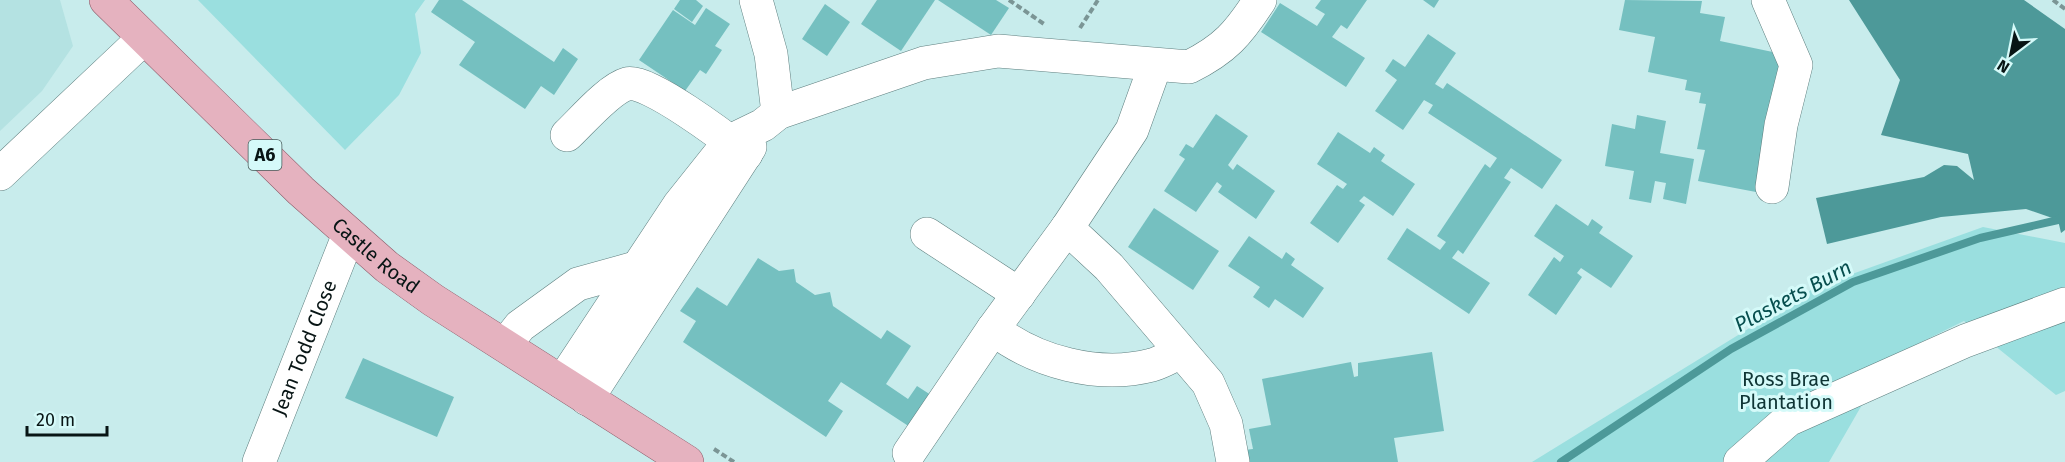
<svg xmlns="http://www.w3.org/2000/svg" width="2065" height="462" font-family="'Fira Sans',sans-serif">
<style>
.built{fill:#b4e2e2}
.green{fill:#9adfdf}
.water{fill:#4d9999}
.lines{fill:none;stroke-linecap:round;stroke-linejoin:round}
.stream{stroke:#4d9999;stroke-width:8}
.building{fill:#75c0c0}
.minor-casing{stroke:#5e7f7f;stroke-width:34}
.major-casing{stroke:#8c5a68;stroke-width:34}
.path{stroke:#7b9595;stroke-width:4;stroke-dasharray:6 3;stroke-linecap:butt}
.minor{stroke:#fff;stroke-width:33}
.major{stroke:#e5b2bf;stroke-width:33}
.labels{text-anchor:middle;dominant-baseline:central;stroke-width:6;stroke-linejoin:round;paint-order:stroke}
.shield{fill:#d5faf9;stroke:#465a59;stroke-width:1.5}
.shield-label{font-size:18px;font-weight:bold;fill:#081515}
.street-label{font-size:20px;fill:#081515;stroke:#d5faf9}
.park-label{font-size:20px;fill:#0f3535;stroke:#d5faf9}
.water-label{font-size:21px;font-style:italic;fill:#064e4e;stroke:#d5faf9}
</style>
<rect width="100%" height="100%" fill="#c8ecec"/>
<!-- built -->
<polygon class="built" points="0,0 60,0 73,46 42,91 0,131"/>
<!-- green -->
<g class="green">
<polygon points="198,0 425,0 415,14 421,53 399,95 345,150"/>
<polygon points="1983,227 2065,243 2065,391 2056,395 1964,321 1889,358 1829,462 1532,462 1816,287"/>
</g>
<!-- water -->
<polygon class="water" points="1849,0 2024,0 2065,29 2065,230 2061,233 2058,220 2026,209 1941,217 1827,244 1816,198 1924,177 1944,165 1957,166 1974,180 1968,154 1881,135 1900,80"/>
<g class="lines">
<!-- stream -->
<polyline class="stream" points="1561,462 1731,349 1853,282 1980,238 2058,220 2065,214"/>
</g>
<!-- building -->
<g class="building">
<polygon points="439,0 462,0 554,62 563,48 578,59 554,95 541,86 525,109 459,65 475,42 431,12"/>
<polygon points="680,0 696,0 703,6 692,22 674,9"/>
<polygon points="877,0 935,0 901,51 861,24"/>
<polygon points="938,0 996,0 1009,8 991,35"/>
<polygon points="1321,0 1367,0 1347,29 1341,25 1332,37 1365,58 1346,87 1261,32 1280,3 1317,26 1325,14 1315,8"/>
<polygon points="1423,0 1439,0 1434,8"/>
<polygon points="1625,0 1702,1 1700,13 1725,17 1720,41 1783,54 1756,192 1698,181 1705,150 1697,149 1706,104 1699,103 1701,93 1685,90 1687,80 1648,72 1655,37 1619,30"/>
<polygon points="825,4 850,22 827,56 802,39"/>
<polygon points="706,8 730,24 715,46 722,50 706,74 700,70 685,91 639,60 673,10 695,25"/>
<polygon points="1428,34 1456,53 1435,84 1443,89 1447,83 1562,160 1542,189 1511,168 1504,178 1511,182 1463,254 1458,250 1452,258 1490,283 1469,314 1387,259 1407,228 1440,250 1446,242 1437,236 1485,164 1490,168 1497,158 1428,113 1433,105 1424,100 1403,130 1375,111 1397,80 1385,71 1393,59 1405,67"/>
<polygon points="1216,114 1248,136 1228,165 1233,170 1237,164 1275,191 1256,219 1218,192 1222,186 1217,182 1196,212 1164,191 1185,159 1179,155 1186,144 1193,148"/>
<polygon points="1637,115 1666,121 1660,153 1694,159 1686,204 1663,199 1666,183 1655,181 1651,203 1629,199 1634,171 1605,166 1612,124 1635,129"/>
<polygon points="1338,132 1370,153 1374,147 1385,155 1381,161 1415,184 1393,216 1364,196 1359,201 1365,205 1338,243 1310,223 1337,185 1343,189 1347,184 1317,164"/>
<polygon points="1556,204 1588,226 1592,219 1603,227 1599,233 1633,256 1611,288 1581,268 1577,273 1582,277 1556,315 1528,295 1554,257 1560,262 1564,256 1534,236"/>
<polygon points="1154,208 1219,251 1193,290 1128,247"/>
<polygon points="1249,236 1282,259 1286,252 1295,259 1291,265 1324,288 1303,318 1275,299 1269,308 1253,297 1260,287 1228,266"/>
<polygon points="758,258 779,271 794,269 796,282 815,295 830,292 833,306 881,339 887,330 911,346 886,384 908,399 917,386 934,397 913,429 841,382 828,401 843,411 826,437 683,342 696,321 680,311 697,287 727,306"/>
<polygon points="1432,352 1444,431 1394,438 1398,462 1246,462 1244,450 1253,449 1249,429 1271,425 1262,379 1351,362 1354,377 1358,376 1358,363"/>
<polygon points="363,358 454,397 437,437 345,398"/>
</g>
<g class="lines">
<!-- minor casing -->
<g class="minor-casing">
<g id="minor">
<polyline points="756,0 771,54 778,113"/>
<polyline points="1768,0 1796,65 1781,125 1772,187"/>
<path d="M567,135c14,-13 42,-46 60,-51 20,-6 100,55 119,70"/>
<polyline points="0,174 144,38"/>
<polyline points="1067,228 1109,267 1208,383 1226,424 1233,462"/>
<polyline points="927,234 1019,294"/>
<path d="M993,329c43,33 105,50 159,36 10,-3 20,-9 29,-13"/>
<polyline points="505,345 520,326 578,284 639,267"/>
<path d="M562,382l117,-177 51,-64 33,-16 15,-12 146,-50 74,-12 191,16c36,-18 49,-33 71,-67"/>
<polyline points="587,399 750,147"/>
<polyline points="909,453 993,329 1067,228 1132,130 1155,66"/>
<path id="s1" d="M259,462l90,-228"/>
<polyline points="1740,462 1788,420 1965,341 2065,304"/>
</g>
</g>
<!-- major casing -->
<g class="major-casing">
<g id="major">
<path id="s2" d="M106,0l195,191 86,76 46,33 254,162"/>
</g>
</g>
<!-- path -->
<g class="path">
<polyline points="1009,0 1044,24"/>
<polyline points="2053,0 2065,9"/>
<polyline points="1080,28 1098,0"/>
<polyline points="714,449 734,462"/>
</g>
<!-- minor -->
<use href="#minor" class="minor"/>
<!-- major -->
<use href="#major" class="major"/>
</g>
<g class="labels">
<!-- shield labels -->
<rect class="shield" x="248.5" y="140" width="33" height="30" rx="4.5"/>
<g class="shield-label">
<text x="265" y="155">A6</text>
</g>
<!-- street labels -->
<g class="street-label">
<text stroke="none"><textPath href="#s2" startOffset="372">Castle Road</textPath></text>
<text stroke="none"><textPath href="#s1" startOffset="123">Jean Todd Close</textPath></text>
</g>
<!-- park labels -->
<g class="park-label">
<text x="1786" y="379">Ross Brae<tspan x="1786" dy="23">Plantation</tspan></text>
</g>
<!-- water labels -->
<g class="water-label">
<text transform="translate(1793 296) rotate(-28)">Plaskets Burn</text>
</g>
</g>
<!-- north arrow -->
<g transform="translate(2011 54) rotate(212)" stroke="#d5faf9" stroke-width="4.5" paint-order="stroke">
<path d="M0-4.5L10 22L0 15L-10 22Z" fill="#081515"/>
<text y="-9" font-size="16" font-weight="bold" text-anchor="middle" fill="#081515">N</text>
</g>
<!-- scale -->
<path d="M27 426v9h80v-9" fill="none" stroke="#081515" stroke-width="3"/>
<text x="36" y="426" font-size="18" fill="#081515" stroke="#d5faf9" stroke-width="4.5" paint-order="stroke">20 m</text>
</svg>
